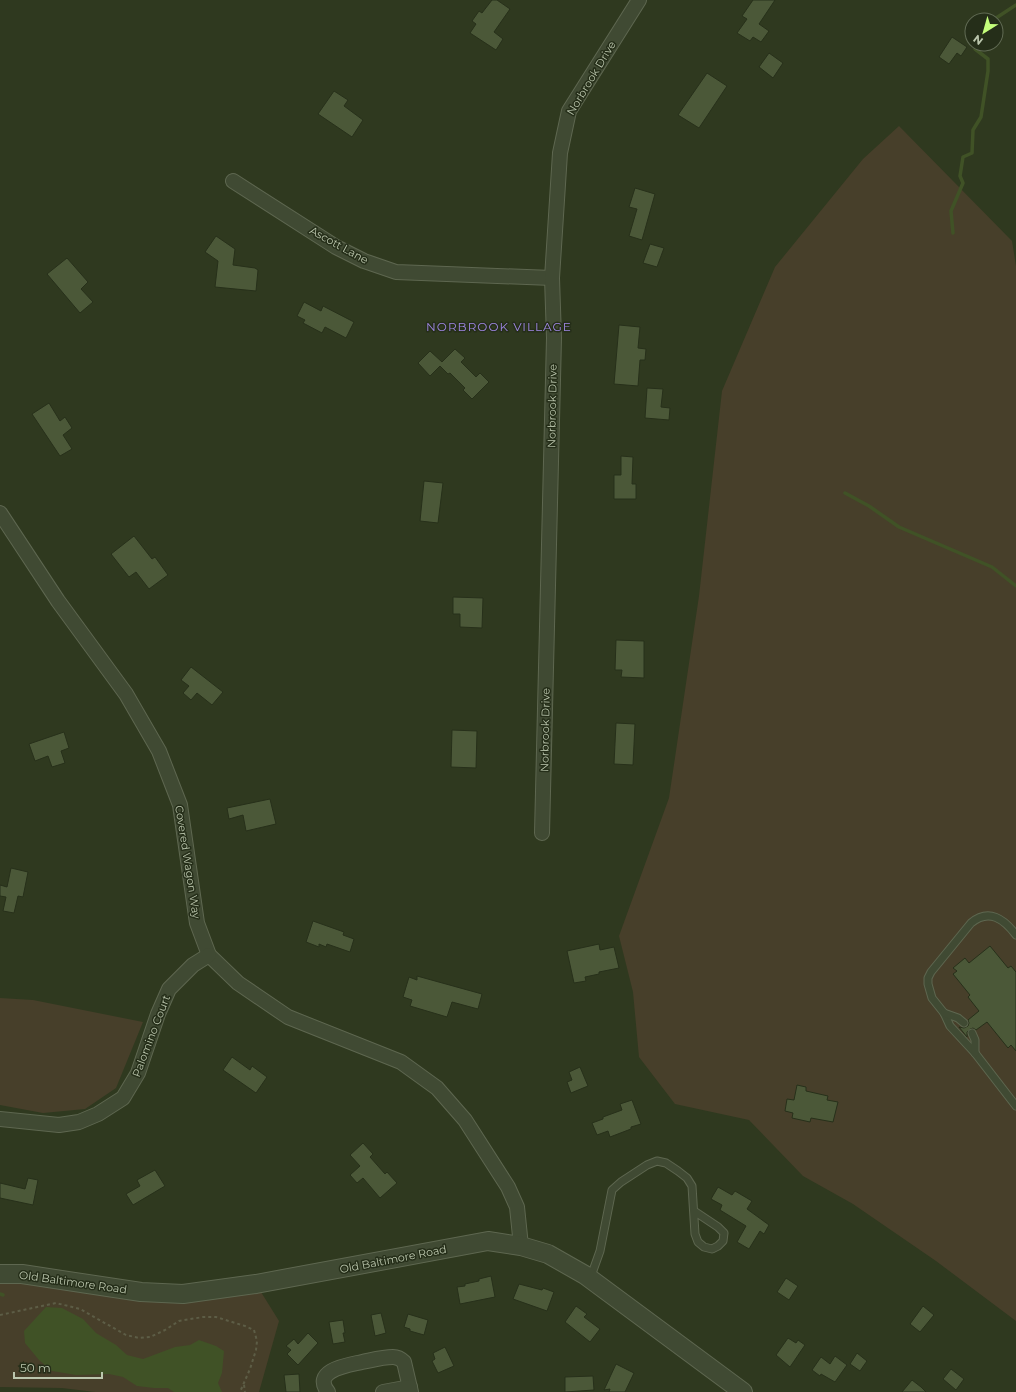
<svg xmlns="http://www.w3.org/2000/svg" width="1016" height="1392" font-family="Montserrat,sans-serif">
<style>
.green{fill:#473f2a}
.water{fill:#405226}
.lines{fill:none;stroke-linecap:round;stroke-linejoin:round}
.stream{stroke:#405226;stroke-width:3.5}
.building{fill:#4b5838;stroke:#27301a}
.service-casing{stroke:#5e6750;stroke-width:9}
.minor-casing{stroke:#5e6750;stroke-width:16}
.tertiary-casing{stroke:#5e6750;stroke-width:20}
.path{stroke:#5d5d46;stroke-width:2;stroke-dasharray:3 3;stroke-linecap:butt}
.service{stroke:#404a33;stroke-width:7}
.minor{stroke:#404a33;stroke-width:14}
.tertiary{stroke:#404a33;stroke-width:18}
.labels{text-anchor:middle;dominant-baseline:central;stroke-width:3;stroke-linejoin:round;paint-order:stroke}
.street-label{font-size:11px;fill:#bbc6ad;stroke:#252e19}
.neighbourhood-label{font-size:12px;letter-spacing:1px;fill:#a088e5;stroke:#252e19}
</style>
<rect width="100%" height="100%" fill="#2f391f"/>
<!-- green -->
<g class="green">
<polygon points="899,126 1012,241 1016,266 1016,1321 936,1261 853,1204 803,1176 749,1120 675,1104 639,1057 633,992 619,936 669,798 699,596 722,391 775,267 863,159"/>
<polygon points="0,998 33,1000 143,1022 116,1088 85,1109 43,1113 0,1105"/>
<polygon points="0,1274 141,1292 256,1284 279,1321 259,1392 95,1392 62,1388 0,1387"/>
</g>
<!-- water -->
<polygon class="water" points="46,1307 62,1308 83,1319 96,1333 116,1345 127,1355 143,1359 175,1347 190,1345 199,1340 216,1346 224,1351 222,1373 218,1383 222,1392 174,1392 168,1388 154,1388 137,1386 123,1377 109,1374 76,1375 52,1371 39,1360 25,1343 24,1331"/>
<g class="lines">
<!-- stream -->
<g class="stream">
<polyline points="993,20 1016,5"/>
<polyline points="953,233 951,211 963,183 960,176 963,157 972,153 973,130 981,117 983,104 988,71 988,59 975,49 984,47 985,44"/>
<polyline points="845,493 869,506 899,527 992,567 1016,586"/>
<polyline points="0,1294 3,1295"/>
</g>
</g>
<!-- building -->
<g class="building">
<polygon points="492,0 497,0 510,9 494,32 503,39 496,50 470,33 476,24 472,21 479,11 482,13"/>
<polygon points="753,0 775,0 759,24 769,31 761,42 753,37 750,41 737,33 747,19 742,16"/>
<polygon points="952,37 967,47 961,56 957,53 949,64 939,57"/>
<polygon points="769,53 783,63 773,78 759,67"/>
<polygon points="707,73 727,86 699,128 678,115"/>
<polygon points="334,91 348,100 344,106 363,120 352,137 318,114"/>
<polygon points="635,188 655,194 642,240 629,236 637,209 629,207"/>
<polygon points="216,236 235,249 233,265 255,268 258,270 256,291 215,287 218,261 205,252"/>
<polygon points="650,244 664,248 657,267 643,263"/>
<polygon points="67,258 88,282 81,289 93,302 80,313 47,274"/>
<polygon points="304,302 321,311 323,306 354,322 346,338 325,327 322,333 303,323 305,320 297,316"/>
<polygon points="619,325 640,327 638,348 646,349 645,360 640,360 638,386 614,384"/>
<polygon points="455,349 465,358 461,362 476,377 480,373 489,382 472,399 463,390 465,388 450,373 448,374 440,366 430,376 418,363 430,351 442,362"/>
<polygon points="647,388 663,389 661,407 670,408 669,420 645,418"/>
<polygon points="49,403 60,421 65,417 72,428 63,435 72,449 60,456 32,414"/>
<polygon points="621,456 633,457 632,484 636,484 636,499 614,499 614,475 621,475"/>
<polygon points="424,481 443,483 438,523 420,521"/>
<polygon points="134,536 152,559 155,557 168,575 149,589 136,572 129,577 111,554"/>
<polygon points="453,597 483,598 482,628 460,627 460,614 453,614"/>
<polygon points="616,640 644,641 644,678 621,677 622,670 615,670"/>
<polygon points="191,667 223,692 212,705 197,693 191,700 183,693 189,686 181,680"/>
<polygon points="616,723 635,724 633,765 614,764"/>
<polygon points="452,730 477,731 476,768 451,767"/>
<polygon points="64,732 69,748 61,751 65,763 52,767 48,756 35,761 29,744"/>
<polygon points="270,799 276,824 246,831 243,815 229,819 227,808"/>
<polygon points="11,868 28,872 23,897 18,896 14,913 3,911 6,897 0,896 0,885 7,887"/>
<polygon points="313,921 344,932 343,935 354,939 350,952 327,944 326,947 319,944 319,947 306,942"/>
<polygon points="599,944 600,950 614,947 619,968 599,972 599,974 585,977 586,981 574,983 567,951"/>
<polygon points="990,946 1008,968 1011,966 1016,972 1016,1051 1011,1045 1008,1048 987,1022 976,1030 973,1028 970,1029 967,1032 967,1037 959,1027 964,1028 968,1026 969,1023 968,1020 979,1011 968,997 970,995 953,974 957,971 953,968 965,958 969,963"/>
<polygon points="417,976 482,994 478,1009 452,1002 447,1017 410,1006 412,1000 403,997 409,977 417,980"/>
<polygon points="232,1057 250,1070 252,1066 267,1077 256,1093 223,1070"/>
<polygon points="580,1067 588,1086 571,1093 567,1082 572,1080 569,1072"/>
<polygon points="797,1085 806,1087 806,1091 828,1096 827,1100 838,1102 833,1122 811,1118 810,1122 792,1118 793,1113 785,1111 787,1099 794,1100"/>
<polygon points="632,1100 641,1124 631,1127 631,1129 610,1137 608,1131 597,1135 592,1123 603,1119 603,1117 622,1110 620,1104"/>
<polygon points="363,1143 373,1154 370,1157 385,1174 387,1172 397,1183 380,1198 363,1178 357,1183 350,1175 360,1166 350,1155"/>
<polygon points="155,1170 165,1186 133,1205 126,1194 140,1186 137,1180"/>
<polygon points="28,1178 38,1180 33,1205 0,1198 0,1183 25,1189"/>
<polygon points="718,1187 732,1195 735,1191 752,1201 747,1209 769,1225 764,1234 760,1231 749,1249 737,1242 746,1226 720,1210 722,1205 711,1199"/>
<polygon points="491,1276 495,1297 460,1304 457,1287 465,1286 465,1284 479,1281 479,1279"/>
<polygon points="786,1278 798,1286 789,1300 777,1292"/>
<polygon points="519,1284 542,1290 543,1288 554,1292 547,1311 513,1299"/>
<polygon points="576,1306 587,1314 584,1317 600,1329 590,1342 565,1322"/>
<polygon points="923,1306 934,1315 920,1332 910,1324"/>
<polygon points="381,1313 386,1333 375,1336 371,1315"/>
<polygon points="408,1314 428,1320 424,1335 410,1331 410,1329 404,1327"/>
<polygon points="343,1320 345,1333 343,1333 345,1342 333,1344 329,1322"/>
<polygon points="308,1333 318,1343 298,1365 287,1354 291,1350 286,1346 294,1339 298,1344"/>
<polygon points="788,1338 796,1343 798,1340 805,1345 790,1367 776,1355"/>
<polygon points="445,1347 454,1366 438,1373 432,1361 435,1359 433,1353"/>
<polygon points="857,1353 867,1361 860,1371 850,1364"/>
<polygon points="835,1356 847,1365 835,1382 821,1374 820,1376 812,1370 821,1357 830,1364"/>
<polygon points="616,1364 634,1373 625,1392 609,1392 610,1389 604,1390"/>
<polygon points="951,1369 964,1379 956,1390 943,1379"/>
<polygon points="299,1374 300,1392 286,1392 284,1375"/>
<polygon points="593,1376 594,1390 565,1392 565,1377"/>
<polygon points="912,1380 921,1387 926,1392 902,1392"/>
</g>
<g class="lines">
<!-- service casing -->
<g class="service-casing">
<g id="service">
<path d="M1016,935c-12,-16 -27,-27 -45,-12l-40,49 -3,6v6l4,14 12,15 6,13 25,27 41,53"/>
<polyline points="944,1013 958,1018 964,1023"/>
<polyline points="972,1033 975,1040 975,1053"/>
<polyline points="590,1279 600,1251 612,1190 621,1182 647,1165 657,1161 666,1163 678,1171 687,1178 692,1186 695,1234 698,1242 704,1247 712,1249 718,1246 723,1241 724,1233 718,1227 694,1211"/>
</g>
</g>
<!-- minor casing -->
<g class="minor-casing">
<g id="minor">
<polyline points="233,181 336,247 364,261 396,272 552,278"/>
<polyline points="0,513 58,601 126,694 159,751 180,805 197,923 209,955 238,983 288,1017 401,1062 437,1088 465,1120 508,1187 517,1207 521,1246"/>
<polyline points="542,833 554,338 552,278 560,153 569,111 639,0"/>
<polyline points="0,1119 59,1125 79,1122 98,1114 123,1098 138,1073 158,1014 169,989 193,965 209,955"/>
<path d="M328,1392c-17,-22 21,-27 34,-30 10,-2 21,-5 31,-5 5,0 8,2 11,5l7,30"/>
<polyline points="383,1392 410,1387"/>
</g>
</g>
<!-- tertiary casing -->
<g class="tertiary-casing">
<polyline id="tertiary" points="0,1274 22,1274 141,1292 183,1294 256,1284 488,1241 521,1246 548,1254 585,1275 743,1392"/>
</g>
<!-- path -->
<g class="path">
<polyline points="0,1315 56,1303 80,1309 126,1335 139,1338 150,1337 165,1330 179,1321 203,1317 216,1317 245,1326 254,1330 257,1341 256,1350 250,1369 240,1392"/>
<polyline points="244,1385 245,1392"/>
</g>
<!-- service -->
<use href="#service" class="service"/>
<!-- minor -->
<use href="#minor" class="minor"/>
<!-- tertiary -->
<use href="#tertiary" class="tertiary"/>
</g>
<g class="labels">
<!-- street labels -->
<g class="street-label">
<text transform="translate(591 78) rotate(-59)">Norbrook Drive</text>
<text transform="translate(339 245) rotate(29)">Ascott Lane</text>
<text transform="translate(552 406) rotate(-89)">Norbrook Drive</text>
<text transform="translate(545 730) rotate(-89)">Norbrook Drive</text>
<text transform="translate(188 862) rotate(81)">Covered Wagon Way</text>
<text transform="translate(151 1036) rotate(-69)">Palomino Court</text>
<text transform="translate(393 1259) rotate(-11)">Old Baltimore Road</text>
<text transform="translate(73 1282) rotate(8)">Old Baltimore Road</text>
</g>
<!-- neighbourhood labels -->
<g class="neighbourhood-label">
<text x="499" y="326">NORBROOK VILLAGE</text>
</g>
</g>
<!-- north arrow -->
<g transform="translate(984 32) rotate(217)"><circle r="19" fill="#252e19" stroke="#616b54"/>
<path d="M0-3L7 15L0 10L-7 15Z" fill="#c4fe7b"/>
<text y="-6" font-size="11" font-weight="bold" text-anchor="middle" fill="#bbc6ad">N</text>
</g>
<!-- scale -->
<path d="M14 1372v6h88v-6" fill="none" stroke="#bbc6ad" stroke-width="2"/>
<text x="20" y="1372" font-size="12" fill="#bbc6ad" stroke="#252e19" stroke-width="3" paint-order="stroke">50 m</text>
</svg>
